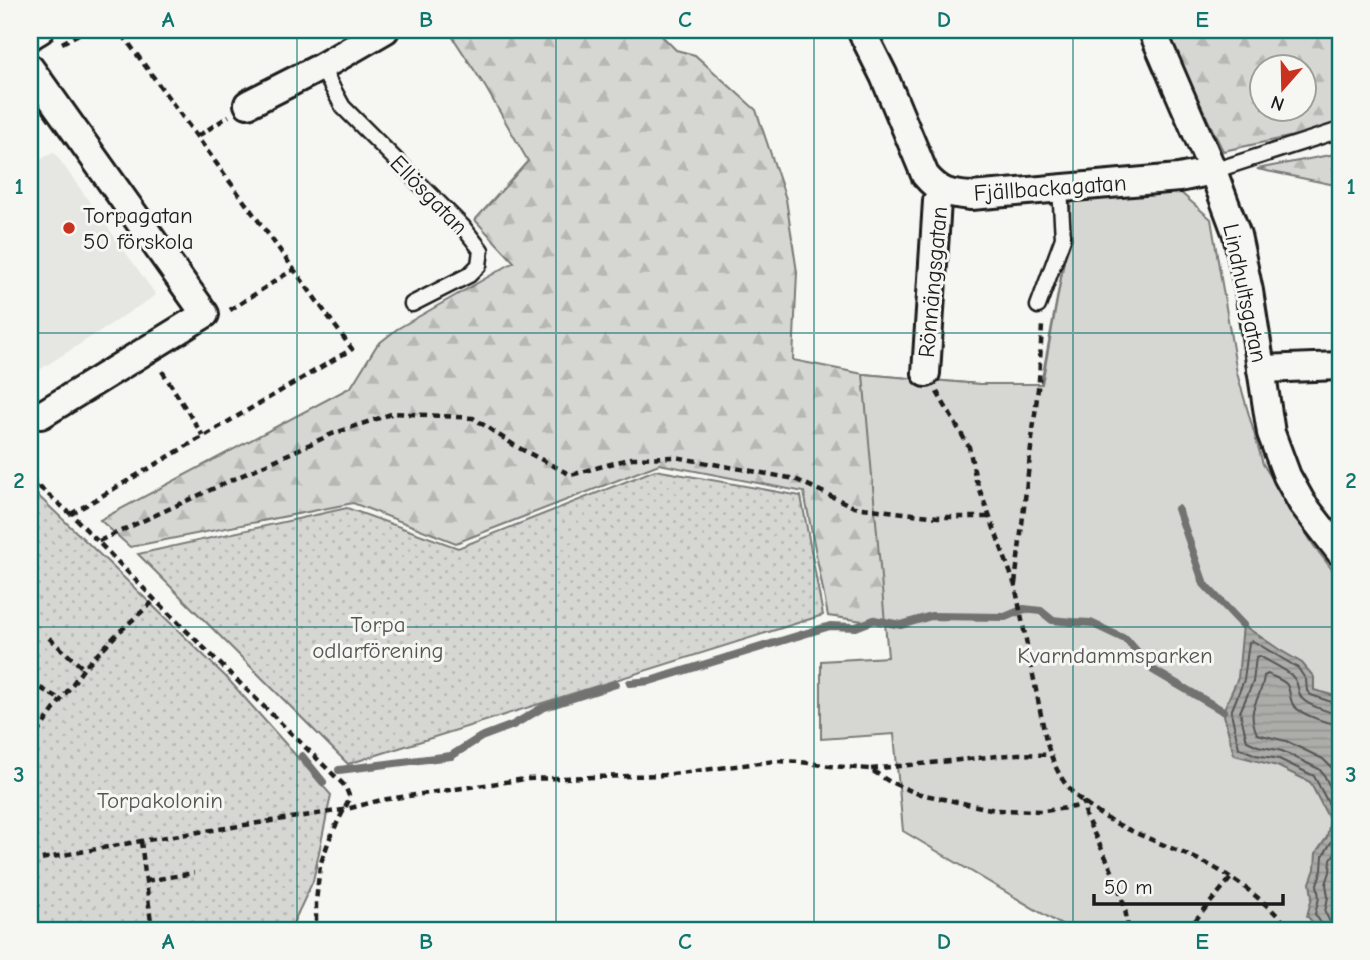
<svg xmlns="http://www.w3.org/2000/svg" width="1370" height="960" font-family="'Comic Neue',sans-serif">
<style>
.built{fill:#e6e6e2}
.forest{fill:url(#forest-firs);stroke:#797977;stroke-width:2;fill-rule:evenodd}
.park{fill:#d6d6d2;stroke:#797977;stroke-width:2}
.garden{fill:url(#garden-dots);stroke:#797977;stroke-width:2}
.water{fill:url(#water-rules);stroke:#727271;stroke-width:2}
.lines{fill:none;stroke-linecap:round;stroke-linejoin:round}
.shore{stroke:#565654;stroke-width:2}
.stream{stroke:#727271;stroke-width:8}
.service-casing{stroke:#1c1c1c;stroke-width:19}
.minor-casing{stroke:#1c1c1c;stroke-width:32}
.path{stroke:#1c1c1c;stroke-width:4.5;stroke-dasharray:7 5;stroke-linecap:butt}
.service{stroke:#f6f6f2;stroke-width:14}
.minor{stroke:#f6f6f2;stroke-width:26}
.grid{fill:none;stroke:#0f766e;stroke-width:2;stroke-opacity:0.55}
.poi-dot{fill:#c8321e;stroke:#f6f6f2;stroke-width:2.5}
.labels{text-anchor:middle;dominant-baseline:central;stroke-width:6;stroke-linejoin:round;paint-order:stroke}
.street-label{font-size:23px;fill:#1c1c1c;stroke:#f6f6f2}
.poi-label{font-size:23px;fill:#1c1c1c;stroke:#f6f6f2;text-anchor:start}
.park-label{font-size:23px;fill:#545453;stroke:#f6f6f2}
.neatline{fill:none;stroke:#0f766e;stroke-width:2.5}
.grid-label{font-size:23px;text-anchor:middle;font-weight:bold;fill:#0f766e}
</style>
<defs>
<pattern id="forest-firs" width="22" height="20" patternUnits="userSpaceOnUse" patternTransform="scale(1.75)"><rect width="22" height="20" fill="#d6d6d2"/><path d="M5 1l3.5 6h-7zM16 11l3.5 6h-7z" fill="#b7b7b4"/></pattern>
<pattern id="garden-dots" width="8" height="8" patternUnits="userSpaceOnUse" patternTransform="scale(1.75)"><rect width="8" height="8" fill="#d6d6d2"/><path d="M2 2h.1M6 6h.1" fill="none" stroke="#b7b7b4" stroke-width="1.8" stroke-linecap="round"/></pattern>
<pattern id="water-rules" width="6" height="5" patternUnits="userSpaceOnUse" patternTransform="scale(1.75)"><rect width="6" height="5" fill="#acaca9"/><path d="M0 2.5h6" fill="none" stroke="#939391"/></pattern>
</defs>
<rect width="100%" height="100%" fill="#f6f6f2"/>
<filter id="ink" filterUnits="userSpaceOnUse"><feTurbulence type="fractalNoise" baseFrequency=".0143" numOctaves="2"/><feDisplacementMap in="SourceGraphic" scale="14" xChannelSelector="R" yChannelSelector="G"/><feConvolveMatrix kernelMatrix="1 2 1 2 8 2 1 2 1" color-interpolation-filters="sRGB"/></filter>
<g filter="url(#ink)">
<!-- built -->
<polygon class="built" points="30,150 38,161 54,152 156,295 30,376"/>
<!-- forest -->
<g class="forest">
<polygon points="448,30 656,30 676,50 695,55 756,110 786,199 797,272 793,360 863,374 979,384 1041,384 1069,234 1180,192 1026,644 828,616 804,492 659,464 456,543 353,503 130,547 100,520 351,387 377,345 397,329 514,262 475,220 528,161 486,88"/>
<path d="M1164,30h176v96l-117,25zM1262,66h42v42h-42z"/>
<polygon points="1340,153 1340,186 1257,169"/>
</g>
<!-- park -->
<polygon class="park" points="1180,192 1211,219 1237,373 1263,464 1314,546 1340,580 1340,930 1070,930 903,831 894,734 821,739 821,661 888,657 863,374 979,384 1042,384 1069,234 1071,200"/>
<!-- garden -->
<g class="garden">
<polygon points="655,470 801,496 823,615 348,764 138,554 347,508 458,548"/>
<polygon points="30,488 113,567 227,678 331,795 313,881 290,930 30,930"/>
</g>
<!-- water -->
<polygon class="water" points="1243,625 1280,650 1302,663 1314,677 1314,690 1335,696 1340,700 1340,930 1314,930 1315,925 1307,916 1312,897 1310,883 1315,869 1316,853 1327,837 1330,821 1310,782 1277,766 1234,755 1223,711 1238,678"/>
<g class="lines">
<!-- shore -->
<g class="shore">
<path d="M1340,714c-9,-1 -35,-9 -39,-17 -4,-7 -2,-14 -8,-20 -8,-9 -23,-14 -33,-21l-4,1 -3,25 -13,30 7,29 11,5 24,5 37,18 5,6 16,31"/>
<path d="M1340,724c-12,0 -38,-9 -46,-18 -5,-6 -3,-14 -7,-21 -3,-5 -14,-8 -19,-11l-4,2c-3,27 -19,29 -7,58l29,7 37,18 9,9 8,15"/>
<polyline points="1321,930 1321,923 1315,914 1319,898 1317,884 1322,870 1323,856 1336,834 1336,818 1314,776 1279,759 1256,755 1239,748 1231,712 1244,680 1249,642 1253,641 1298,668 1306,680 1307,691 1311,695 1340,705"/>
<polyline points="1330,930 1330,922 1325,912 1328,897 1326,884 1330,872 1331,859 1340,845"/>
</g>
<!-- stream -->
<g class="stream">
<polyline points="1178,509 1204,584 1243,625"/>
<polyline points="630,683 650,681 830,626 856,627 874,620 901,625 931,616 1005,617 1024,609 1041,611 1052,620 1072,622 1091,623 1127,640 1153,670 1223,711"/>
<polyline points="302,756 323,782"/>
<polyline points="339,770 451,756 481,737 513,725 542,708 616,684"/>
</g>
<!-- service casing -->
<g class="service-casing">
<g id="service">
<polyline points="321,67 343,107 463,227 481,250 479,265 469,275 412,304"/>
<polyline points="1213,171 1340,130"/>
<polyline points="1038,306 1063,238 1060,188"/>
</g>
</g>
<!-- minor casing -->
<g class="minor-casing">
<g id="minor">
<path d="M861,30l23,46 41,99c15,18 24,19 46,21l208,-18 34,-7"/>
<polyline points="1152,30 1213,171 1237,235 1249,291 1271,433 1287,476 1302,503 1340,552"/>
<polyline points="30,36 40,30"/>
<polyline points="30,68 205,314 41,415"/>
<polyline points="248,104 321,67 385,30"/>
<polyline points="1261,369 1340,366"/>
<polyline points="926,373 937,201 942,191"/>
</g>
</g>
<!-- path -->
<g class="path">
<polyline points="62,43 86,30"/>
<polyline points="198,136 229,116"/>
<polyline points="230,310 294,269"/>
<polyline points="162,371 203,436"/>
<path d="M937,392l32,55 7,33 39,105 31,155c5,18 13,38 26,52 34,36 98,52 141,75 30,16 56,39 79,63"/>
<polyline points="30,479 71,514 155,600 345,786 350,798 331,835 320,865 316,902 316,925 317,930"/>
<polyline points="30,497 38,486"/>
<polyline points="71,514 352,349 119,30"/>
<polyline points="99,541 332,434 394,413 473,418 517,447 571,475 632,458 675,457 795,479 854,507 938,517 989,517"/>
<polyline points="1015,584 1039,380 1042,325"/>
<polyline points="49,638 84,669"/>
<polyline points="30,682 61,700"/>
<polyline points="30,743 84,668 118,633 155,600"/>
<polyline points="871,769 1018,754 1050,755"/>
<polyline points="141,841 152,930"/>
<path d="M30,861l111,-20 202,-31 38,-10 144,-21 139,-4 111,-14 26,1 29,4 40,3 20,13 26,11 79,17 49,1 30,-4 11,-4v12c17,36 40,74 43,115"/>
<polyline points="146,881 194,873"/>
<polyline points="30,893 34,893 36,903 40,909"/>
<polyline points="94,923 102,923 104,930"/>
<polyline points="138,930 152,928"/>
<polyline points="1187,930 1231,878"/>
</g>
<!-- service -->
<use href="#service" class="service"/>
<!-- minor -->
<use href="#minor" class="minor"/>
</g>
</g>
<!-- grid -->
<path class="grid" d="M297,30v900M556,30v900M814,30v900M1073,30v900M30,333h1310M30,627h1310"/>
<!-- markers -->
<circle class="poi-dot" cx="69" cy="228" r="7"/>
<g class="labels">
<!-- street labels -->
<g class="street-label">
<text transform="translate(1050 188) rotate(-4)">Fjällbackagatan</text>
<text transform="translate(429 195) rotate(46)">Ellösgatan</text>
<text transform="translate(933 282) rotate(-85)">Rönnängsgatan</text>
<text transform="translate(1245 293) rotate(78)">Lindhultsgatan</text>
</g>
<!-- poi labels -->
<g class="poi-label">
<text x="83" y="215">Torpagatan<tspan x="83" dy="26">50 förskola</tspan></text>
</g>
<!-- park labels -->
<g class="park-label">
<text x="378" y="624">Torpa<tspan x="378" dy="26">odlarförening</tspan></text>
<text x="1115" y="655">Kvarndammsparken</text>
<text x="160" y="800">Torpakolonin</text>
</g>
</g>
<!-- margin -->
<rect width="1370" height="960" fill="none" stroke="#f6f6f2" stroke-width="77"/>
<!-- north arrow -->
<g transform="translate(1283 88) rotate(200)"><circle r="33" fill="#f6f6f2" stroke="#9f9f9c" stroke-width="2"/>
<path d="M0-5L12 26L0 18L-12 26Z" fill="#c8321e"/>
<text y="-10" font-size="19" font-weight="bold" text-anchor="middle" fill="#1c1c1c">N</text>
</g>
<!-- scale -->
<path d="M1094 894v10h189v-10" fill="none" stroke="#1c1c1c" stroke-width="3.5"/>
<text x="1104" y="894" font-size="21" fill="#1c1c1c" stroke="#f6f6f2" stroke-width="5" paint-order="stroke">50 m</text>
<rect x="38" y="38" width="1294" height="884" class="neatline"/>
<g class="grid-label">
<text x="168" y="27">A</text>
<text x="426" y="27">B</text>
<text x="685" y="27">C</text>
<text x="944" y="27">D</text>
<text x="1202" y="27">E</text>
<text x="19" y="194">1</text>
<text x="1351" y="194">1</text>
<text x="19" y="488">2</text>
<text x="1351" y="488">2</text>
<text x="19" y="782">3</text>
<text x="1351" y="782">3</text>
<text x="168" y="949">A</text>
<text x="426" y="949">B</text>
<text x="685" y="949">C</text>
<text x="944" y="949">D</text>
<text x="1202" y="949">E</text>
</g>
</svg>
